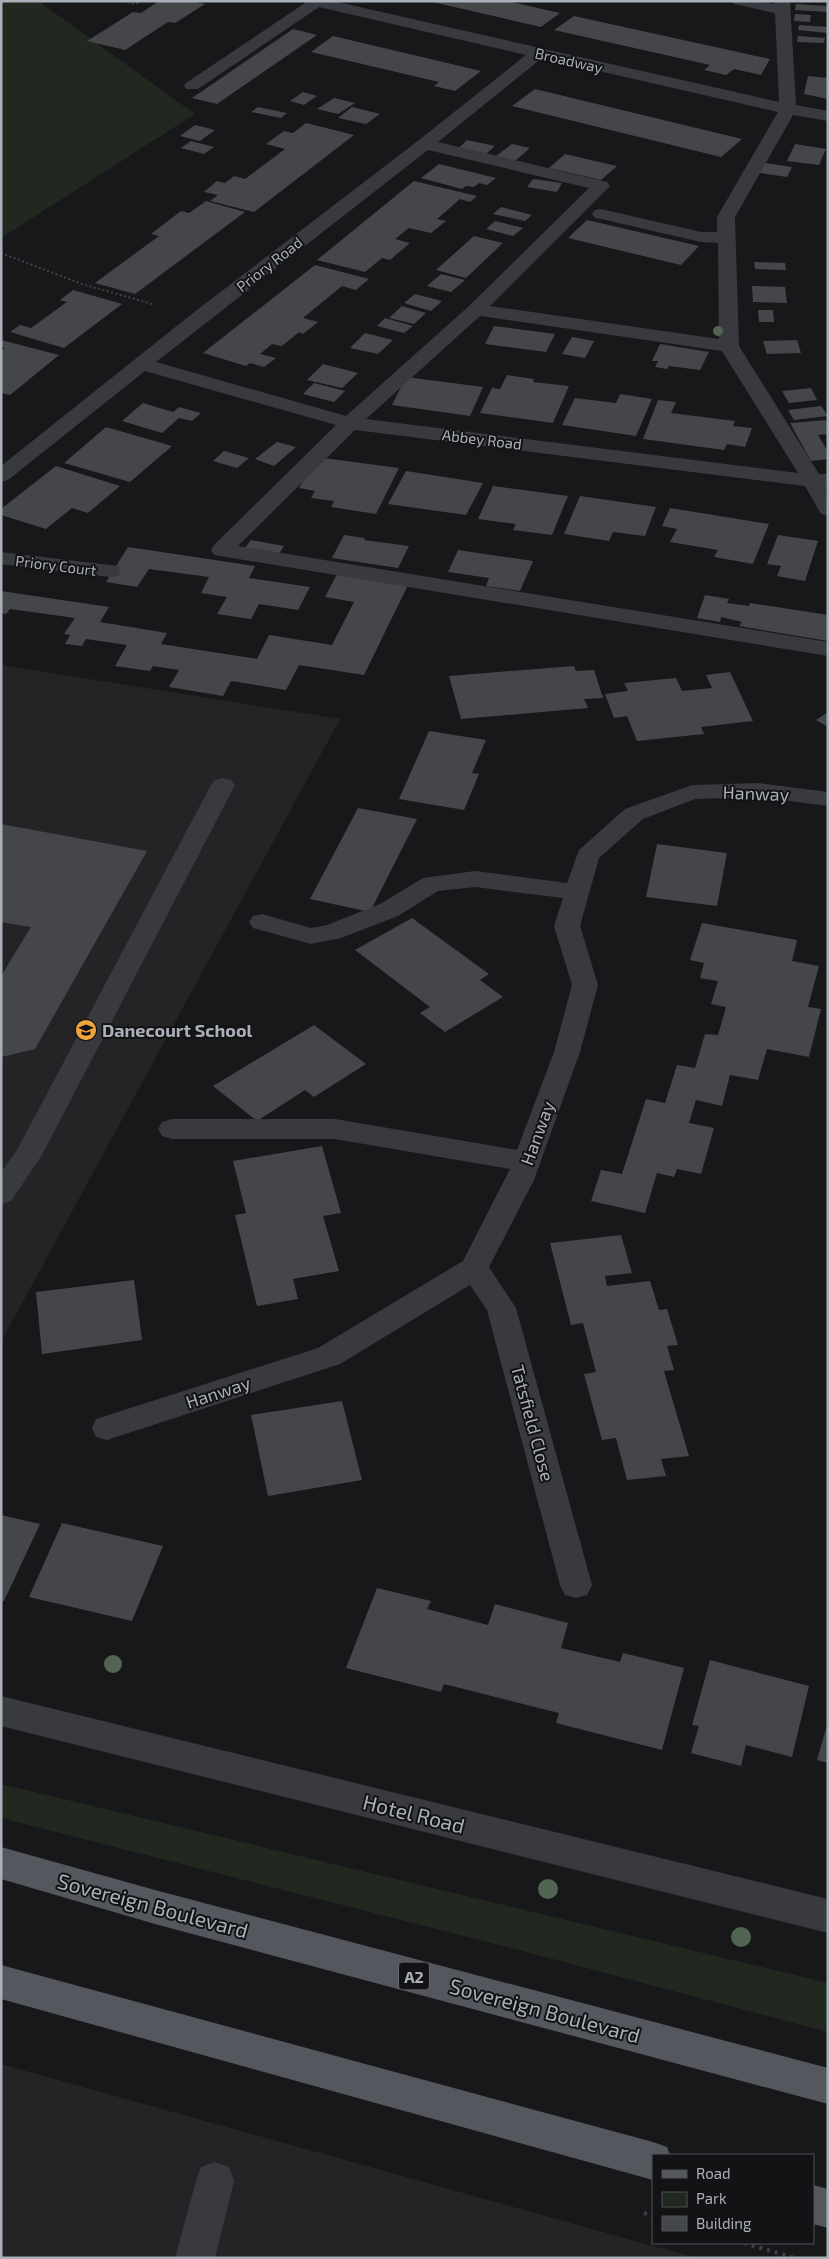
<svg xmlns="http://www.w3.org/2000/svg" width="829" height="2259" font-family="'Exo 2',sans-serif">
<style>
.built{fill:#242427}
.green{fill:#202820}
.building{fill:#44464a}
.lines{fill:none;stroke-linecap:round;stroke-linejoin:round}
.path-far1{stroke:#3f4146;stroke-width:2;stroke-dasharray:2 2.5;stroke-linecap:butt}
.path{stroke:#3f4146;stroke-width:4;stroke-dasharray:3 5;stroke-linecap:butt}
.minor{fill:#393a3f;fill-rule:evenodd}
.major{fill:#55575e;fill-rule:evenodd}
.tree{fill:#526553}
.labels{text-anchor:middle;dominant-baseline:central;stroke-width:4;stroke-linejoin:round;paint-order:stroke}
.far-street-label{font-size:15px;fill:#aab0b9;stroke:#131315}
.shield{fill:#131315;stroke:#7d8188;stroke-width:1}
.shield-label{font-size:16px;font-weight:bold;fill:#aab0b9}
.street-label{font-size:18px;fill:#aab0b9;stroke:#131315}
.poi-label{font-size:18px;font-weight:bold;fill:#aab0b9;stroke:#131315;text-anchor:start}
.near-street-label{font-size:21px;fill:#aab0b9;stroke:#131315}
</style>
<rect width="100%" height="100%" fill="#18181a"/>
<!-- built -->
<g class="built">
<polygon points="1,665 340,719 1,1342"/>
<polygon points="1,2064 696,2258 1,2258"/>
</g>
<!-- green -->
<g class="green">
<polygon points="1,1 38,1 195,114 1,238"/>
<polygon points="1,1784 828,1983 828,2032 511,1948 1,1818"/>
</g>
<!-- building -->
<g class="building">
<polygon points="159,1 194,1 205,4 175,23 168,22 125,50 87,41 133,12 141,13"/>
<polygon points="428,1 507,1 560,13 541,27"/>
<polygon points="796,4 828,6 828,12 795,10"/>
<polygon points="795,14 811,15 810,22 794,21"/>
<polygon points="574,16 770,59 761,75 734,69 726,75 704,70 710,65 554,30"/>
<polygon points="799,25 828,27 828,33 798,30"/>
<polygon points="293,29 317,35 217,104 192,98"/>
<polygon points="333,36 481,71 455,91 434,86 439,82 311,52"/>
<polygon points="798,36 825,38 824,43 797,42"/>
<polygon points="808,76 828,78 828,99 804,94"/>
<polygon points="535,89 742,139 721,157 512,106"/>
<polygon points="303,92 317,96 304,105 290,101"/>
<polygon points="334,98 355,103 338,114 317,109"/>
<polygon points="258,107 287,113 281,118 251,112"/>
<polygon points="352,107 380,114 366,124 338,118"/>
<polygon points="306,123 354,135 254,212 210,201 218,195 204,192 217,181 225,183 234,176 245,179 285,149 266,144 284,131 293,133"/>
<polygon points="195,125 215,130 200,141 180,136"/>
<polygon points="467,140 495,146 486,154 459,148"/>
<polygon points="191,141 214,147 204,154 181,148"/>
<polygon points="512,144 530,148 515,161 496,156"/>
<polygon points="795,144 826,149 819,165 787,161"/>
<polygon points="565,154 617,166 601,180 549,168"/>
<polygon points="758,162 792,167 787,177 754,172"/>
<polygon points="439,164 496,178 487,185 479,183 474,187 466,186 462,189 421,178"/>
<polygon points="533,179 562,183 557,192 527,187"/>
<polygon points="414,181 477,196 470,202 460,199 437,219 446,221 431,233 409,228 395,239 410,243 390,260 382,258 365,272 317,260"/>
<polygon points="206,201 245,212 135,294 95,283 159,236 151,234 181,211 189,213"/>
<polygon points="501,207 532,215 525,221 493,214"/>
<polygon points="587,220 699,246 681,265 568,238"/>
<polygon points="495,221 523,228 513,236 486,229"/>
<polygon points="474,236 503,243 466,278 436,270"/>
<polygon points="754,262 785,263 786,270 755,269"/>
<polygon points="315,265 369,279 356,290 342,286 303,318 318,322 303,334 299,332 282,346 272,344 260,354 276,358 264,367 250,363 246,366 203,353"/>
<polygon points="441,274 465,280 451,292 427,286"/>
<polygon points="752,286 785,287 787,303 753,302"/>
<polygon points="73,290 122,304 64,348 10,332 20,325 31,328 67,302 60,300"/>
<polygon points="415,294 442,301 431,311 404,303"/>
<polygon points="402,306 426,313 414,324 389,318"/>
<polygon points="758,310 773,310 774,322 759,322"/>
<polygon points="385,318 413,326 404,333 377,326"/>
<polygon points="494,326 555,334 546,352 485,344"/>
<polygon points="365,333 393,340 378,354 350,348"/>
<polygon points="572,337 594,341 585,358 562,354"/>
<polygon points="1,340 59,355 10,395 1,393 1,351 5,348 1,347"/>
<polygon points="797,340 801,353 767,354 763,341"/>
<polygon points="660,344 709,352 700,370 669,366 667,369 655,367 658,361 652,361"/>
<polygon points="323,364 358,373 342,388 307,380"/>
<polygon points="507,375 534,379 533,382 569,386 553,423 480,413 492,388 500,389"/>
<polygon points="406,377 483,387 470,416 392,405"/>
<polygon points="314,383 345,391 334,402 303,394"/>
<polygon points="811,388 817,400 789,403 782,391"/>
<polygon points="620,394 652,399 636,436 562,425 575,398 616,403"/>
<polygon points="658,400 676,402 671,413 735,421 733,426 752,428 745,447 727,444 724,450 643,439"/>
<polygon points="143,403 173,412 179,407 201,413 192,421 179,418 162,433 122,421"/>
<polygon points="821,406 828,416 794,420 788,410"/>
<polygon points="827,420 828,434 818,435 828,452 828,459 811,461 790,423"/>
<polygon points="106,427 172,446 130,482 64,463"/>
<polygon points="277,442 296,447 274,466 255,459"/>
<polygon points="224,451 249,458 237,468 213,461"/>
<polygon points="316,457 399,468 376,514 331,507 334,501 311,498 315,491 299,488"/>
<polygon points="56,466 120,486 88,513 72,508 46,529 1,515 1,509"/>
<polygon points="406,471 483,483 466,515 388,504"/>
<polygon points="493,486 568,496 552,535 513,530 516,524 478,519"/>
<polygon points="580,496 656,507 645,536 613,532 609,541 564,534"/>
<polygon points="670,508 769,524 753,564 714,557 718,550 670,542 677,529 662,526"/>
<polygon points="344,535 365,538 364,540 409,546 398,568 332,558"/>
<polygon points="778,535 818,541 805,581 777,576 781,566 767,564"/>
<polygon points="251,540 284,546 279,554 245,548"/>
<polygon points="128,547 255,566 249,578 310,587 298,610 259,604 251,619 217,614 227,597 201,593 209,577 149,569 137,587 106,582"/>
<polygon points="458,550 533,561 520,591 486,586 489,578 448,572"/>
<polygon points="337,574 408,585 364,675 299,665 286,690 231,681 223,696 169,687 179,670 153,666 150,671 115,666 127,645 86,639 82,646 65,644 70,635 64,634 75,618 10,609 6,614 1,613 1,591 109,607 100,622 167,633 161,644 257,659 269,635 332,645 354,602 325,597"/>
<polygon points="705,595 729,599 727,603 749,606 750,603 828,615 828,641 739,626 742,622 721,617 720,622 697,618"/>
<polygon points="574,666 576,671 594,670 603,698 584,699 588,708 461,719 449,676"/>
<polygon points="730,672 753,721 701,727 704,734 637,741 627,716 614,718 605,694 628,691 624,683 676,678 682,691 712,688 706,675"/>
<polygon points="828,712 828,727 816,720"/>
<polygon points="429,731 486,740 472,773 479,774 464,810 399,799"/>
<polygon points="358,808 417,819 370,912 310,899"/>
<polygon points="1,824 147,851 35,1049 1,1057 1,976 31,927 1,922"/>
<polygon points="657,844 727,853 717,906 646,897"/>
<polygon points="412,918 489,974 480,980 503,997 445,1032 420,1013 430,1007 355,950"/>
<polygon points="702,923 797,940 792,961 819,966 808,1007 821,1009 809,1057 767,1049 758,1080 730,1075 722,1106 696,1100 689,1123 714,1128 701,1174 677,1169 674,1177 657,1173 645,1213 591,1201 601,1170 622,1174 646,1099 665,1103 677,1065 695,1068 705,1034 718,1035 726,1007 711,1004 718,981 700,978 704,963 690,960"/>
<polygon points="314,1025 366,1064 314,1097 305,1090 257,1121 213,1086"/>
<polygon points="322,1146 341,1213 323,1216 339,1271 293,1279 298,1299 257,1306 235,1215 246,1213 233,1161"/>
<polygon points="621,1235 632,1273 605,1276 607,1286 650,1281 659,1310 667,1309 678,1345 667,1346 674,1370 664,1371 689,1456 661,1459 666,1476 627,1480 616,1438 602,1440 584,1374 596,1372 583,1323 571,1325 550,1243"/>
<polygon points="134,1280 142,1340 42,1354 36,1292"/>
<polygon points="342,1401 362,1480 268,1496 251,1415"/>
<polygon points="1,1515 40,1524 4,1601 1,1601"/>
<polygon points="62,1523 163,1546 132,1621 29,1597"/>
<polygon points="377,1588 431,1601 427,1609 488,1625 495,1604 568,1623 561,1648 620,1662 623,1653 684,1668 662,1750 556,1723 559,1713 444,1684 441,1692 346,1668"/>
<polygon points="710,1660 809,1686 792,1757 746,1745 741,1766 691,1753 699,1726 692,1725"/>
<polygon points="828,1722 828,1763 817,1760"/>
</g>
<g class="lines">
<!-- path-far1 -->
<g class="path-far1">
<polyline points="123,1 135,4 141,1"/>
<polyline points="1,253 82,284 152,304"/>
</g>
<!-- path -->
<g class="path">
<polyline points="644,2213 653,2216"/>
<polyline points="744,2243 795,2258"/>
</g>
<!-- minor -->
<g class="minor">
<path d="M303,1h30l446,101 -4,-89 -41,-9 -3,-3h31l12,3v-3h16l6,104 32,6v10l-35,-6 -58,102 4,129 80,128h9v12h-2l2,30 -7,-2 -16,-28 -450,-56 -117,116 590,96v14l-614,-101 -3,-5 3,-5 122,-120 -191,-54 -137,109 -7,2v-16l192,-153 226,-173 107,-85 -207,-48 -121,82h-12l-2,-3 2,-3 119,-80zM542,58l236,54 -61,105v15h-16l-100,-23 -6,1 -3,4 3,4 6,1 100,23 17,1 1,96 -229,-33 120,-120 -3,-4 -169,-40zM428,150l161,38 -120,118 -123,110 -190,-54zM480,316l242,35 76,122 -432,-54z"/>
<polygon points="1,552 110,565 118,566 121,571 118,576 110,577 1,564"/>
<polygon points="223,778 231,780 235,785 42,1155 11,1201 1,1204 1,1172 17,1150 211,785 215,780"/>
<polygon points="759,783 828,792 828,806 759,797 695,799 643,819 599,858 580,926 598,985 580,1052 534,1180 489,1267 516,1308 592,1585 587,1595 576,1598 565,1595 560,1585 487,1310 470,1285 340,1364 107,1440 96,1437 92,1428 96,1419 318,1348 463,1261 510,1169 335,1139 172,1139 162,1136 158,1129 162,1122 172,1119 335,1119 517,1150 554,1052 572,985 554,926 563,898 475,887 438,891 398,916 341,938 311,944 253,928 249,922 253,916 262,914 311,928 327,925 380,904 423,878 475,871 567,883 579,850 625,809 692,785"/>
<polygon points="1,1696 828,1899 828,1933 1,1726"/>
<polygon points="215,2162 229,2167 234,2181 215,2258 175,2258 196,2181 201,2167"/>
</g>
<!-- major -->
<g class="major">
<polygon points="1,1847 155,1890 828,2068 828,2104 155,1924 1,1879"/>
<polygon points="1,1965 653,2142 667,2147 670,2155 653,2155 653,2180 1,1999"/>
<polygon points="813,2185 828,2189 828,2228 813,2224"/>
</g>
</g>
<!-- trees -->
<g class="tree">
<circle cx="718" cy="331" r="5"/>
<circle cx="113" cy="1664" r="9"/>
<circle cx="548" cy="1889" r="10"/>
<circle cx="741" cy="1937" r="10"/>
</g>
<!-- icons -->
<defs>
<g id="school-disc" transform="scale(1.125)"><circle r="9.5" fill="#eda53c" stroke="#131315"/><path d="M0-5L7-2L0 1L-7-2ZM-4 1L0 2.5L4 1V4Q0 6-4 4Z" fill="#111"/></g>
</defs>
<g fill-rule="evenodd">
<use href="#school-disc" x="86" y="1030"/>
</g>
<g class="labels">
<!-- far-street labels -->
<g class="far-street-label">
<text transform="translate(569 60) rotate(13)">Broadway</text>
<text transform="translate(269 264) rotate(-38)">Priory Road</text>
<text transform="translate(482 439) rotate(7)">Abbey Road</text>
<text transform="translate(56 565) rotate(7)">Priory Court</text>
</g>
<!-- shield labels -->
<rect class="shield" x="399" y="1962.5" width="30" height="27" rx="4"/>
<g class="shield-label">
<text x="414" y="1976">A2</text>
</g>
<!-- street labels -->
<g class="street-label">
<text transform="translate(756 793) rotate(2)">Hanway</text>
<text transform="translate(537 1133) rotate(-70)">Hanway</text>
<text transform="translate(218 1392) rotate(-18)">Hanway</text>
<text transform="translate(533 1423) rotate(75)">Tatsfield Close</text>
</g>
<!-- poi labels -->
<g class="poi-label">
<text x="102" y="1030">Danecourt School</text>
</g>
<!-- near-street labels -->
<g class="near-street-label">
<text transform="translate(414 1813) rotate(14)">Hotel Road</text>
<text transform="translate(153 1905) rotate(15)">Sovereign Boulevard</text>
<text transform="translate(545 2010) rotate(15)">Sovereign Boulevard</text>
</g>
</g>
<!-- border -->
<rect width="829" height="2259" fill="none" stroke="#aab0b9" stroke-width="5"/>
<!-- legend -->
<rect x="652" y="2154" width="162" height="90" fill="#131315" stroke="#4f5257"/>
<rect x="662" y="2170" width="25" height="8" fill="#55575e" stroke="#4f5257"/>
<text x="696" y="2179" font-size="15" fill="#aab0b9">Road</text>
<rect x="662" y="2192" width="25" height="15" fill="#202820" stroke="#4f5257"/>
<text x="696" y="2204" font-size="15" fill="#aab0b9">Park</text>
<rect x="662" y="2216" width="25" height="15" fill="#44464a" stroke="#4f5257"/>
<text x="696" y="2229" font-size="15" fill="#aab0b9">Building</text>
</svg>
